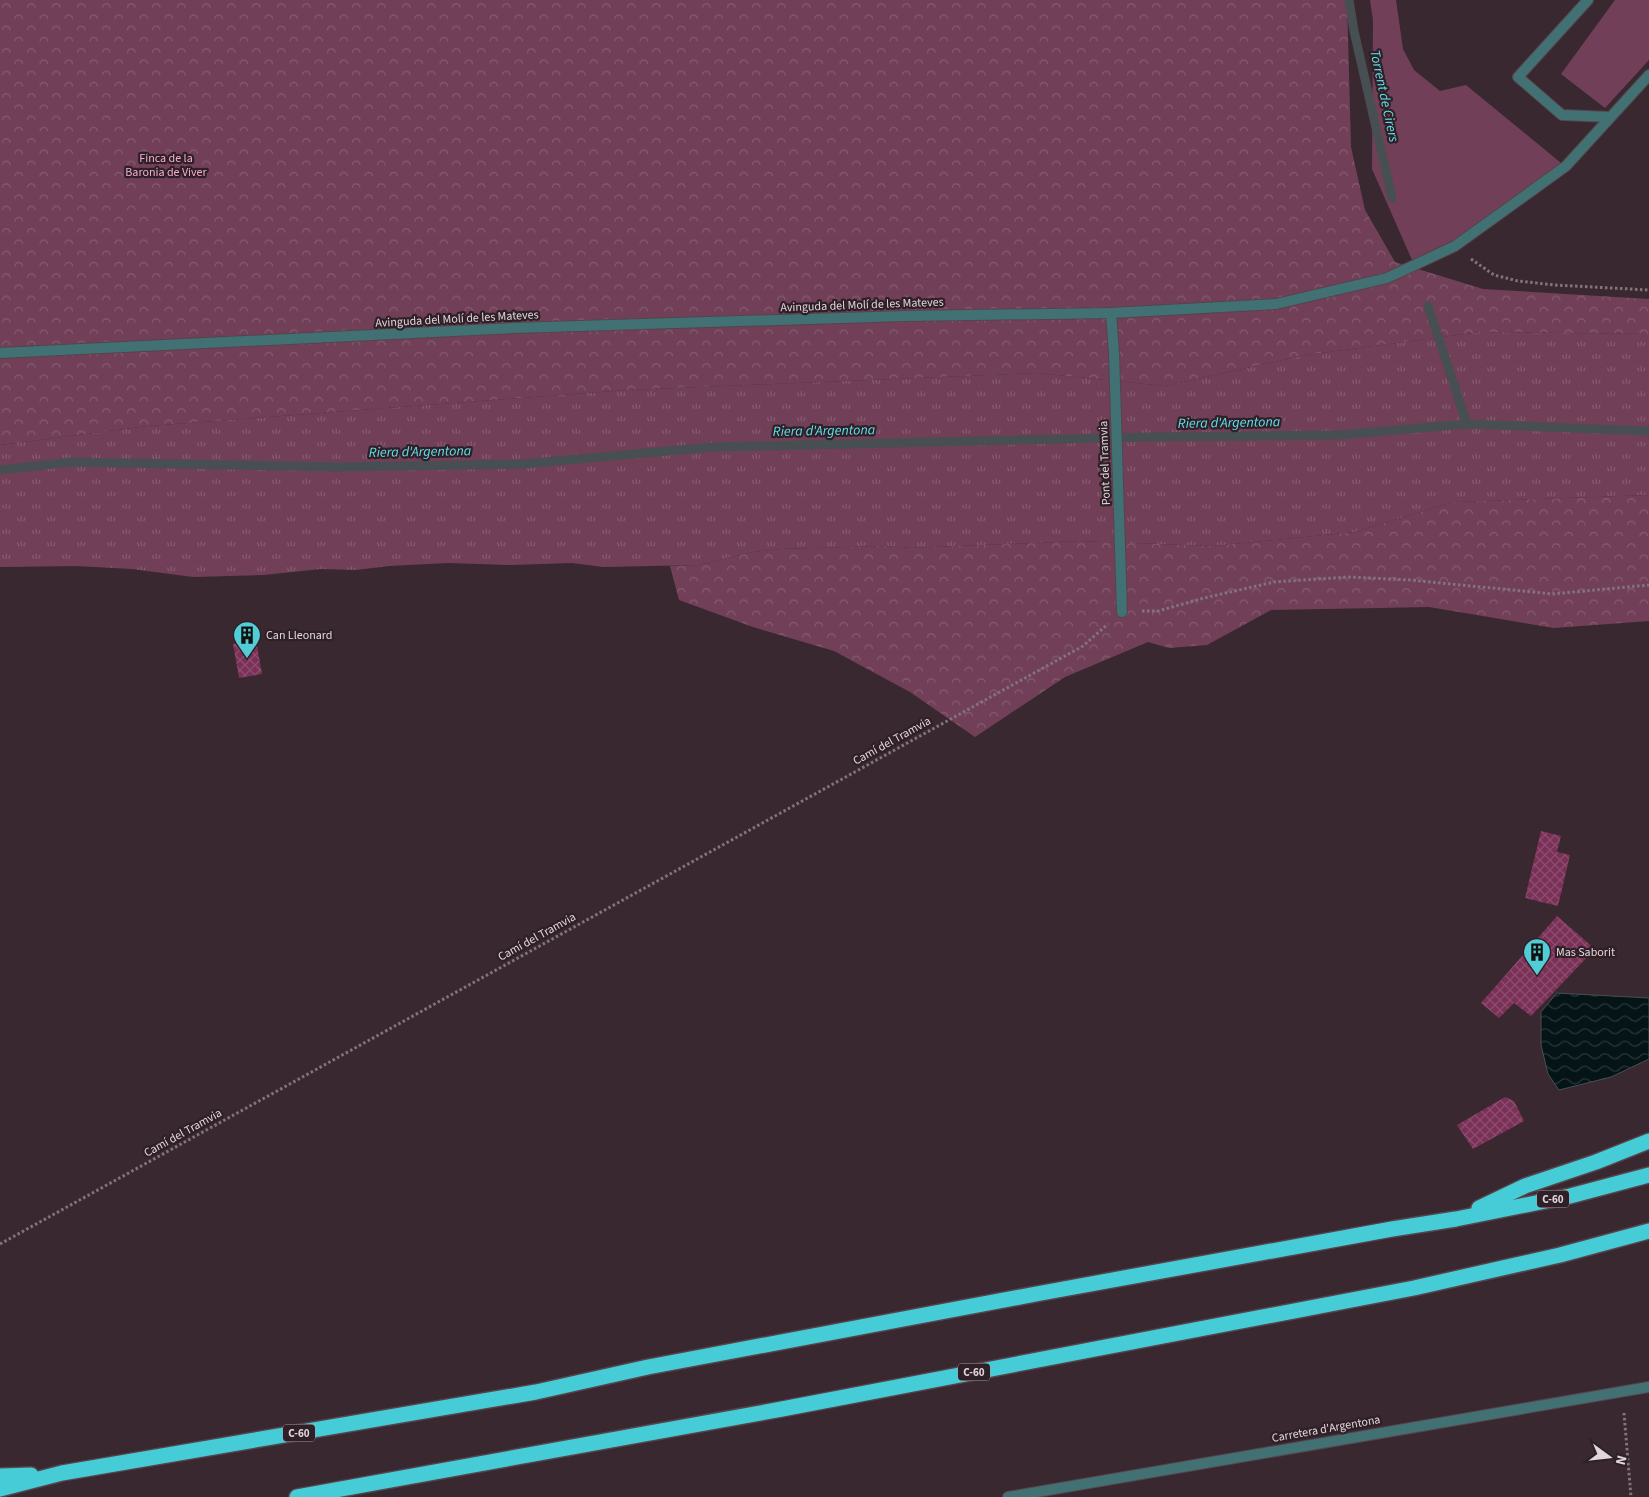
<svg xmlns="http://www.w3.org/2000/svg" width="1649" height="1497" font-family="'Source Sans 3',sans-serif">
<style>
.grass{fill:url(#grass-tufts)}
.forest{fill:url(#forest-crowns)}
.park{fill:#714058}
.water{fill:url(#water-waves);stroke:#474f52}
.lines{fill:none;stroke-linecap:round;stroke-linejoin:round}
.stream{stroke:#474f52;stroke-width:9}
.building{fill:url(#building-cross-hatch)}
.minor-casing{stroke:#55444b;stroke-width:12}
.tertiary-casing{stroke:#55444b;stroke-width:12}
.motorway-casing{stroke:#55444b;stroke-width:18}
.path{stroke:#82747a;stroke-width:3;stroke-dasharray:2.5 2.5;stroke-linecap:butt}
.minor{stroke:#427174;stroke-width:10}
.tertiary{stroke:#427174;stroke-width:10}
.motorway{stroke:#45ccd6;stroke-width:15}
.labels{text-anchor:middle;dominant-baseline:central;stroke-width:4.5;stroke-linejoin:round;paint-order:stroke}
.shield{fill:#2f1f26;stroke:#ac9fa5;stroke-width:1}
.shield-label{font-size:11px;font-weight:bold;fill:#e1d6db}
.park-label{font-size:12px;fill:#f2afce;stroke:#2f1f26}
.street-label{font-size:12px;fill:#e1d6db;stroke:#2f1f26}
.poi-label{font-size:12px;fill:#e1d6db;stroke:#2f1f26;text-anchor:start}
.water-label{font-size:14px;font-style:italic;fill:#5ee2ed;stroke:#2f1f26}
</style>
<defs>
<pattern id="grass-tufts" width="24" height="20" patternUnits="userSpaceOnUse" patternTransform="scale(1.25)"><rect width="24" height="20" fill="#714058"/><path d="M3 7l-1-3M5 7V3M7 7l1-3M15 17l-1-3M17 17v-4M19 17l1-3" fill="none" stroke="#855b6f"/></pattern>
<pattern id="forest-crowns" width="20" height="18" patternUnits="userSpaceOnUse" patternTransform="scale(1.25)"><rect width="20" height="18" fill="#714058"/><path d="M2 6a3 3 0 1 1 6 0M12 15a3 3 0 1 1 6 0" fill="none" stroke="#855b6f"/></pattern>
<pattern id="water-waves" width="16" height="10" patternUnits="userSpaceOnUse" patternTransform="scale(1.25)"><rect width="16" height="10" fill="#051517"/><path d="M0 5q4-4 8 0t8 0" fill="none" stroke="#293638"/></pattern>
<pattern id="building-cross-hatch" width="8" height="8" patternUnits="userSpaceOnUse" patternTransform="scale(1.25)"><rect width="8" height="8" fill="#7b3057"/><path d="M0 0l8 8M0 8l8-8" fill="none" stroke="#8d4d6f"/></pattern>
</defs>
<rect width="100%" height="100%" fill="#3a2830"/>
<!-- grass -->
<polygon class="grass" points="1480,332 1649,334 1649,495 1453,502 1355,532 1213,546 1080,541 912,548 881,546 781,549 753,552 698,565 603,567 572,563 511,565 448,563 389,566 356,570 321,569 263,575 193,577 132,569 76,566 0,567 0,445 148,426 627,390 1037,373 1165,386 1306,355"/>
<!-- forest -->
<g class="forest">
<polygon points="0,0 1347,0 1351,147 1365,210 1395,262 1483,289 1649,299 1649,334 1480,332 1306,355 1165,386 1037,373 627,390 148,426 0,445"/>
<polygon points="1649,495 1649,621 1554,628 1429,607 1271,610 1207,645 1169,648 1148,642 1065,677 975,737 910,692 834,651 753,627 679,600 670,566 698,565 753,552 781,549 881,546 912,548 1080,541 1213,546 1355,532 1453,502"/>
</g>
<!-- park -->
<g class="park">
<polygon points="1370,0 1396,0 1403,49 1414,70 1440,91 1466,85 1561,163 1454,240 1412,260 1372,169 1373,20"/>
<polygon points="1615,0 1649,0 1649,60 1605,108 1561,74"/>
</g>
<!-- water -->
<polygon class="water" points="1557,993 1649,998 1649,1059 1611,1077 1559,1090 1548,1074 1541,1045 1541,1012"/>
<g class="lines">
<!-- stream -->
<g class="stream">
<polyline points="1349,0 1354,31 1392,198"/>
<polyline points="1428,306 1467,424"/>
<polyline points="0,470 71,462 340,467 522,464 713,447 1153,437 1338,435 1467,424 1649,431"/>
</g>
</g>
<!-- building -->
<g class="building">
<polygon points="256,640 262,674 239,678 233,644"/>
<polygon points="1541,831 1561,836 1557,852 1570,855 1558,906 1525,898"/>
<polygon points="1557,916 1595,949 1531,1016 1514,1003 1499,1018 1481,1003"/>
<polygon points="1505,1097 1514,1101 1524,1121 1473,1149 1457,1125"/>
</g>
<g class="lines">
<!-- minor casing -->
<g class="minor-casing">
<g id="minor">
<polyline points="1588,0 1518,77 1562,115 1610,117"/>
<polyline points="1111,313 1114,353 1122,612"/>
<polyline points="0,353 514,328 905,316 1111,313 1276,304 1387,278 1455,246 1566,166 1649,75"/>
</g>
</g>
<!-- tertiary casing -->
<g class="tertiary-casing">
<polyline id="tertiary" points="1008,1497 1649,1387"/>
</g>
<!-- motorway casing -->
<g class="motorway-casing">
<g id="motorway">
<polyline points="1479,1208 1525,1186 1596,1162 1649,1141"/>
<polyline points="0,1476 31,1475"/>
<polyline points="0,1489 62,1473 536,1392 648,1367 1036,1294 1392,1229 1456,1219 1570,1196 1649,1175"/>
<polyline points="297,1497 782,1409 1414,1288 1560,1255 1649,1231"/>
</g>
</g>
<!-- path -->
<g class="path">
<polyline points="1471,259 1494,275 1518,281 1555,285 1649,290"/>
<polyline points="1142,611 1158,611 1204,598 1274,582 1348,577 1411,580 1552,594 1649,585"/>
<polyline points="0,1244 1083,646 1108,624"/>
<polyline points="1624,1413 1631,1497"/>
</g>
<!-- minor -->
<use href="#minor" class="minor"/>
<!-- tertiary -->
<use href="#tertiary" class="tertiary"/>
<!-- motorway -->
<use href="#motorway" class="motorway"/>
</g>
<!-- icons -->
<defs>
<g id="building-pin" transform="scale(1.4375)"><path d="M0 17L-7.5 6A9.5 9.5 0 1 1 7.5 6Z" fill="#52ccd5" stroke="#2f1f26"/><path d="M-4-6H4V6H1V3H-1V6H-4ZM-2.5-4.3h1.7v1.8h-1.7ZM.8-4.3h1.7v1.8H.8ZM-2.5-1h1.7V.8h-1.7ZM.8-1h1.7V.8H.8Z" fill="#111"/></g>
</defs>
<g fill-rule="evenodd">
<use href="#building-pin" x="247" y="635"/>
<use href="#building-pin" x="1537" y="952"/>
</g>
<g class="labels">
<!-- shield labels -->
<g class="shield">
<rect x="1537" y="1190.5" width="32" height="17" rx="4"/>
<rect x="958" y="1363.5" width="32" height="17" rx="4"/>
<rect x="283" y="1424.5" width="32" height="17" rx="4"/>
</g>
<g class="shield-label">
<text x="1553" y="1199">C-60</text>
<text x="974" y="1372">C-60</text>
<text x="299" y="1433">C-60</text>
</g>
<!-- park labels -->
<g class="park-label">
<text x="166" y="158">Finca de la<tspan x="166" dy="14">Baronia de Viver</tspan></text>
</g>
<!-- street labels -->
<g class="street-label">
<text transform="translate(862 305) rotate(-2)">Avinguda del Molí de les Mateves</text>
<text transform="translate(457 319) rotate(-3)">Avinguda del Molí de les Mateves</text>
<text transform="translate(1105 463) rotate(-92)">Pont del Tramvia</text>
<text transform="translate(892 741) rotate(-29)">Camí del Tramvia</text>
<text transform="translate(537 937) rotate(-29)">Camí del Tramvia</text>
<text transform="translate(183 1133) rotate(-29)">Camí del Tramvia</text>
<text transform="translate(1326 1429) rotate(-10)">Carretera d'Argentona</text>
</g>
<!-- poi labels -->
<g class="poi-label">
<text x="266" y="635">Can Lleonard</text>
<text x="1556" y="952">Mas Saborit</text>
</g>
<!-- water labels -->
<g class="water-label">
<text transform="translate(1384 96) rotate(78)">Torrent de Cirers</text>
<text transform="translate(1229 423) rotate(-1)">Riera d'Argentona</text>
<text transform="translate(824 431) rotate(-1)">Riera d'Argentona</text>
<text transform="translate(420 452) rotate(-1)">Riera d'Argentona</text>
</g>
</g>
<!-- north arrow -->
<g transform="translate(1609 1457) rotate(105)" stroke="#2f1f26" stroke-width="4" paint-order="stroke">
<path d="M0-4L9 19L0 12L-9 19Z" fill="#e1d6db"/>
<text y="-8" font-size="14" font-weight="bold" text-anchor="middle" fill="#e1d6db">N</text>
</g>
</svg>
